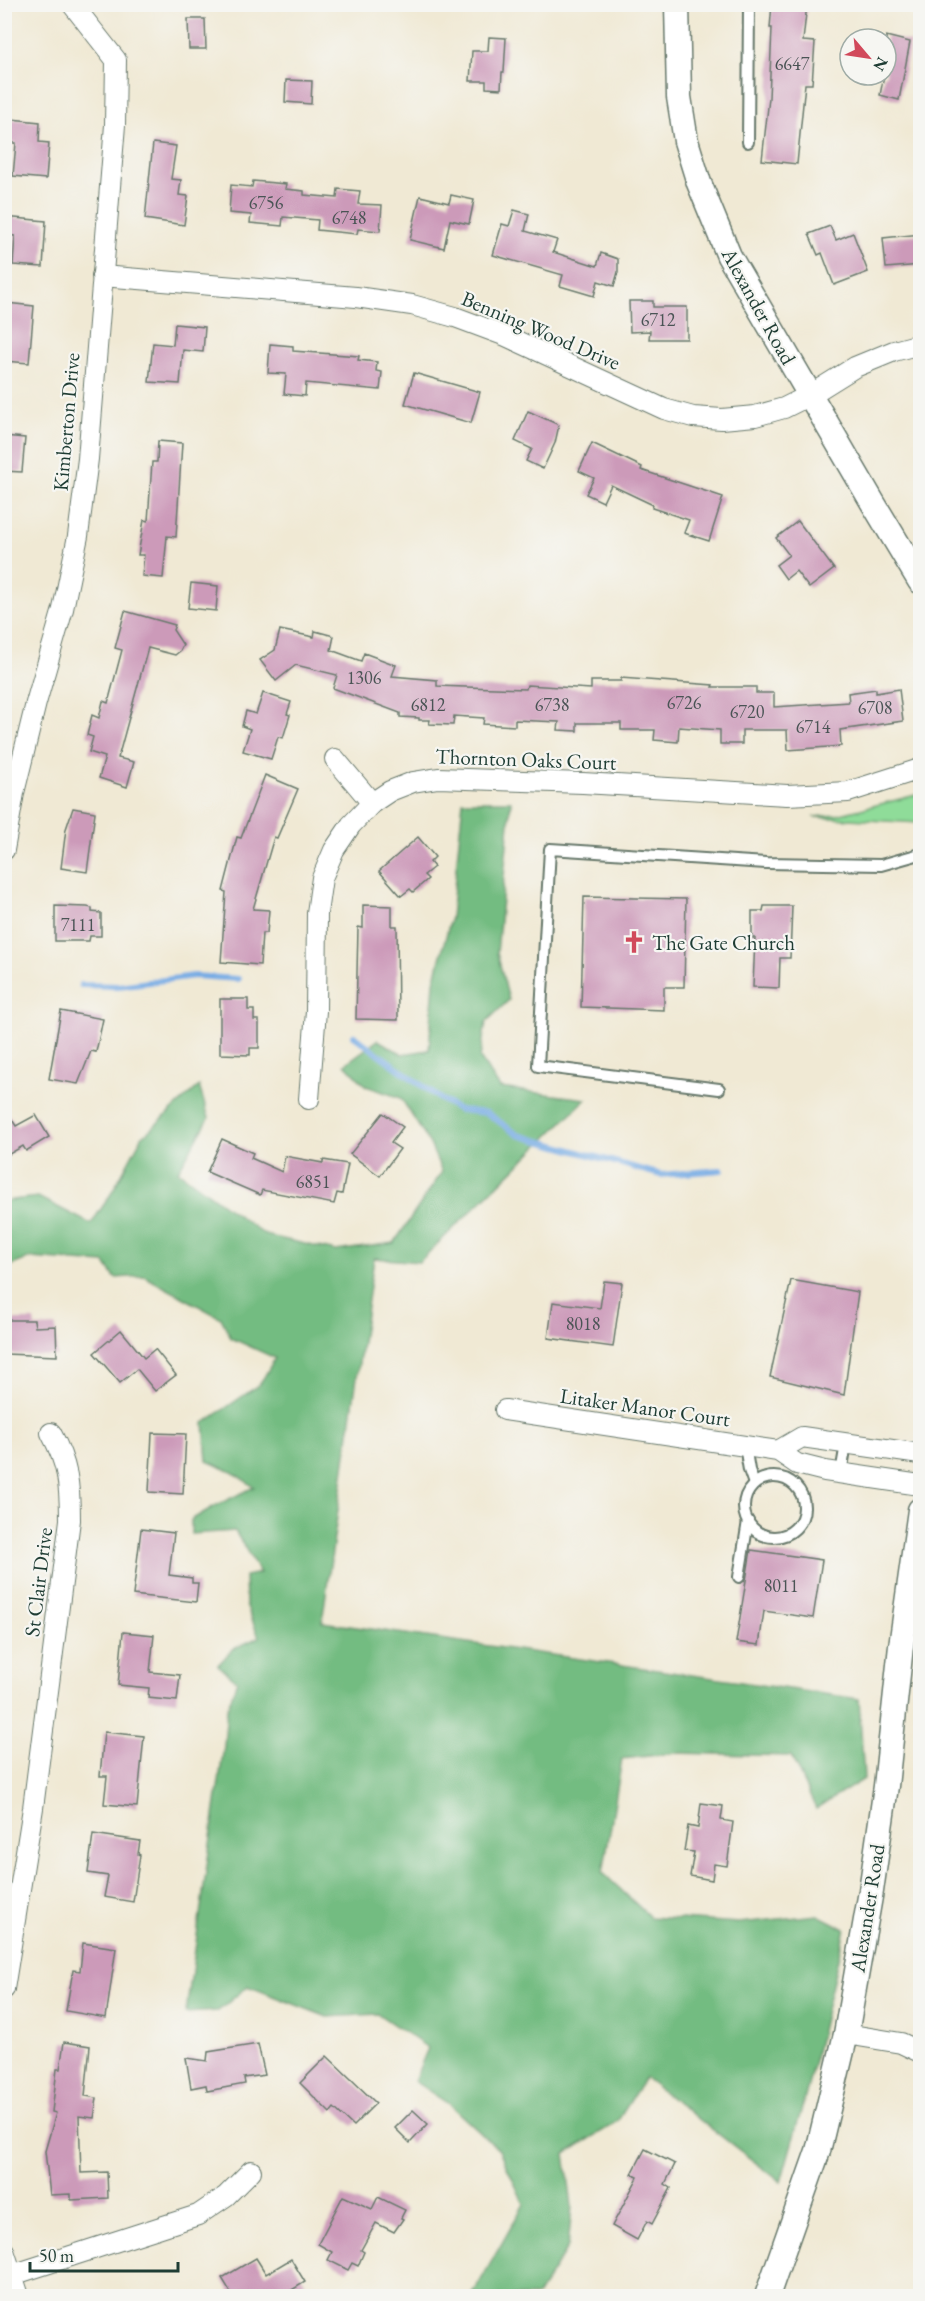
<svg xmlns="http://www.w3.org/2000/svg" width="925" height="2301" font-family="'EB Garamond',serif">
<style>
.green{fill:#8fdc99;stroke:#578c66;stroke-width:1.5}
.forest{fill:#73bc81;stroke:#497c5a;stroke-width:1.5}
.lines{fill:none;stroke-linecap:round;stroke-linejoin:round}
.stream{stroke:#76abe4;stroke-width:6}
.building{fill:#cc9ab9}
.service-casing{stroke:#68796c;stroke-width:14}
.minor-casing{stroke:#68796c;stroke-width:22}
.tertiary-casing{stroke:#68796c;stroke-width:27}
.service{stroke:#fff;stroke-width:10}
.minor{stroke:#fff;stroke-width:20}
.tertiary{stroke:#fff;stroke-width:24}
.labels{text-anchor:middle;dominant-baseline:central;stroke-width:4.5;stroke-linejoin:round;paint-order:stroke}
.number-label{font-size:18px;fill:#4a5455}
.street-label{font-size:21px;fill:#1f3d34;stroke:#f6f6f2}
.poi-label{font-size:21px;fill:#1f3d34;stroke:#f6f6f2;text-anchor:start}
</style>
<rect width="100%" height="100%" fill="#f6f6f2"/>
<filter id="ink" filterUnits="userSpaceOnUse"><feTurbulence type="fractalNoise" baseFrequency=".0167" numOctaves="2"/><feDisplacementMap in="SourceGraphic" scale="12" xChannelSelector="R" yChannelSelector="G"/><feConvolveMatrix kernelMatrix="1 2 1 2 8 2 1 2 1" color-interpolation-filters="sRGB"/></filter>
<filter id="wash" filterUnits="userSpaceOnUse"><feTurbulence type="fractalNoise" baseFrequency=".008" numOctaves="4" result="noise"/><feDisplacementMap in="SourceGraphic" scale="24" xChannelSelector="R" yChannelSelector="G"/><feGaussianBlur stdDeviation="1.35" result="paint"/><feColorMatrix in="noise" values="0 0 0 0 0 0 0 0 0 0 0 0 0 0 0 0 0 1.4 0 .05"/><feComposite in="paint" operator="in"/></filter>
<g filter="url(#wash)">
<rect width="100%" height="100%" fill="#f0e9d4"/>
<!-- green -->
<polygon class="green" points="920,794 920,823 813,817 837,815"/>
<!-- forest -->
<polygon class="forest" points="463,801 511,801 497,953 509,1000 486,1022 480,1058 500,1088 586,1099 419,1262 374,1258 322,1622 859,1699 864,1779 816,1809 791,1756 676,1753 622,1759 603,1873 650,1917 739,1923 818,1915 845,1929 808,2086 781,2182 645,2078 617,2122 565,2154 572,2206 568,2247 537,2296 472,2296 524,2204 499,2150 450,2105 414,2081 428,2048 378,2014 327,2017 248,1986 218,2011 186,2013 224,1746 227,1709 237,1681 218,1665 233,1649 259,1637 246,1605 245,1576 260,1573 235,1531 191,1534 191,1520 213,1507 254,1487 232,1472 207,1461 204,1423 260,1384 275,1358 231,1338 221,1318 144,1276 115,1278 105,1263 30,1258 5,1268 5,1201 38,1197 91,1224 111,1194 142,1137 199,1086 209,1118 178,1171 265,1235 336,1251 394,1243 442,1172 430,1144 401,1098 366,1086 345,1064 378,1040 402,1054 429,1050 434,982 451,917"/>
<g class="lines">
<!-- stream -->
<g class="stream">
<polyline points="81,985 118,986 194,976 238,979"/>
<polyline points="354,1036 439,1098 459,1110 487,1113 518,1135 661,1175 721,1170"/>
</g>
</g>
<g id="blocks">
<!-- building -->
<g class="building">
<polygon points="772,4 807,4 803,41 815,42 812,84 805,84 797,164 762,160 769,98 772,28 770,28"/>
<polygon points="188,19 205,19 206,49 189,49"/>
<polygon points="886,36 910,42 899,100 880,95 884,75 886,75"/>
<polygon points="489,37 506,38 504,72 502,72 501,89 486,88 486,81 470,81 472,51 488,51"/>
<polygon points="286,80 312,81 311,104 285,102"/>
<polygon points="11,119 40,122 39,142 49,143 46,179 13,176 16,143 9,143"/>
<polygon points="153,143 176,146 171,179 181,180 179,195 188,196 184,225 145,219"/>
<polygon points="253,181 286,184 285,189 304,191 304,195 337,198 338,189 360,191 358,204 382,205 380,231 358,229 357,234 317,230 318,220 283,217 282,226 250,223 251,215 229,213 231,185 252,187"/>
<polygon points="451,195 474,200 469,224 450,220 444,248 410,240 420,196 449,203"/>
<polygon points="514,210 529,214 525,231 557,240 553,252 597,266 601,253 618,259 618,272 614,286 598,281 594,296 560,286 563,275 493,255 502,224 509,226"/>
<polygon points="4,217 46,221 43,267 13,265 15,236 4,235"/>
<polygon points="830,226 836,240 853,233 868,272 834,285 822,253 818,255 809,234"/>
<polygon points="921,234 921,265 886,268 883,238"/>
<polygon points="629,301 653,301 653,307 687,307 687,339 649,339 650,331 630,332"/>
<polygon points="6,303 34,306 29,363 4,361"/>
<polygon points="175,324 205,327 203,352 183,350 180,384 149,382 153,343 173,345"/>
<polygon points="270,344 293,346 293,351 359,356 358,360 377,362 376,371 382,372 380,390 306,383 305,396 284,394 286,374 268,373"/>
<polygon points="414,373 480,392 471,423 405,404"/>
<polygon points="528,411 559,425 555,443 543,469 526,461 532,449 515,441"/>
<polygon points="4,436 25,438 22,472 4,471"/>
<polygon points="158,441 182,443 176,537 167,536 163,578 142,576 144,555 138,555 144,520 148,521 152,462 157,462"/>
<polygon points="592,443 642,467 641,470 723,497 709,541 684,533 689,520 652,508 653,505 611,485 603,502 586,494 594,478 579,471"/>
<polygon points="798,521 834,569 809,588 796,571 786,579 776,565 789,555 776,538"/>
<polygon points="191,583 218,586 216,611 188,608"/>
<polygon points="125,611 175,625 173,630 183,645 180,651 175,655 148,648 118,758 134,762 127,787 99,778 105,757 89,752 93,737 87,735 92,715 99,718 103,701 108,703 122,650 115,648"/>
<polygon points="280,630 314,637 315,631 334,636 331,650 361,661 364,653 396,665 392,676 437,680 437,686 526,689 527,685 591,689 591,681 621,681 621,678 713,685 712,687 756,687 756,693 774,693 774,707 849,702 848,693 876,689 876,693 899,689 903,721 840,730 841,746 788,750 787,730 742,730 742,744 720,744 720,730 679,727 678,742 654,740 655,730 621,730 621,723 577,723 577,731 558,730 559,722 515,720 515,726 483,724 484,718 454,716 453,725 429,724 430,720 419,720 419,718 400,717 400,713 333,688 337,675 296,665 276,681 260,660 275,650"/>
<polygon points="263,693 291,702 287,714 290,715 283,738 278,737 271,759 243,751 250,729 242,726 246,711 256,714"/>
<polygon points="265,775 298,789 277,838 274,837 253,909 269,910 267,933 262,933 260,965 221,962 226,892 223,891 237,837 241,838"/>
<polygon points="73,808 95,812 87,872 61,868 66,829"/>
<polygon points="418,837 435,857 430,862 434,867 424,875 428,879 413,892 410,889 401,896 379,871"/>
<polygon points="584,897 686,899 684,987 664,987 664,1010 581,1007"/>
<polygon points="363,905 392,906 392,926 397,926 398,1020 356,1019 358,927 363,928"/>
<polygon points="55,906 87,907 92,908 92,912 101,913 101,936 90,936 89,941 55,941"/>
<polygon points="764,906 792,906 790,958 780,958 779,988 753,987 755,938 752,938 752,911 763,911"/>
<polygon points="220,999 248,999 248,1010 254,1010 254,1020 259,1020 259,1048 250,1048 250,1055 220,1054"/>
<polygon points="61,1011 103,1019 96,1052 91,1051 78,1084 49,1079"/>
<polygon points="4,1107 16,1126 36,1115 49,1137 26,1151 23,1146 4,1157"/>
<polygon points="383,1113 403,1127 391,1143 400,1149 380,1176 350,1154"/>
<polygon points="222,1139 253,1153 251,1158 282,1172 285,1156 323,1163 323,1160 348,1164 342,1194 337,1193 334,1204 262,1190 260,1195 207,1172"/>
<polygon points="791,1280 858,1292 844,1395 770,1377"/>
<polygon points="604,1281 622,1283 613,1347 548,1338 553,1302 600,1308"/>
<polygon points="4,1320 34,1320 35,1327 56,1326 57,1356 4,1354"/>
<polygon points="121,1330 144,1358 155,1349 176,1375 155,1391 137,1369 120,1383 94,1353"/>
<polygon points="152,1433 186,1434 183,1494 149,1492"/>
<polygon points="141,1529 174,1533 169,1575 192,1578 192,1583 198,1583 196,1602 133,1595"/>
<polygon points="751,1550 822,1560 813,1618 764,1611 759,1645 736,1642"/>
<polygon points="123,1632 154,1635 150,1672 180,1675 177,1701 148,1698 149,1688 118,1685"/>
<polygon points="104,1732 144,1736 137,1807 104,1804 107,1776 100,1776"/>
<polygon points="701,1803 723,1806 721,1820 733,1822 727,1866 714,1864 712,1880 690,1876 694,1852 684,1851 688,1826 698,1828"/>
<polygon points="93,1834 140,1841 138,1854 140,1855 133,1902 104,1897 108,1876 88,1873"/>
<polygon points="83,1943 116,1948 106,2018 66,2011 73,1970 80,1971"/>
<polygon points="64,2042 90,2046 85,2096 97,2098 94,2118 79,2116 81,2173 107,2172 108,2198 71,2200 71,2194 50,2195 45,2151 56,2113 52,2112 57,2069 60,2069"/>
<polygon points="258,2044 265,2075 244,2078 245,2084 207,2091 206,2085 191,2088 186,2058 207,2061 208,2052"/>
<polygon points="327,2056 376,2103 353,2126 334,2108 330,2113 300,2083"/>
<polygon points="413,2110 428,2124 410,2143 395,2128"/>
<polygon points="645,2149 675,2164 665,2184 671,2188 652,2224 647,2221 637,2240 612,2226 638,2177 632,2174"/>
<polygon points="343,2196 372,2209 378,2197 405,2210 401,2218 403,2219 394,2232 376,2223 361,2250 364,2252 358,2266 352,2263 348,2270 328,2260 332,2252 318,2244"/>
<polygon points="256,2258 266,2274 291,2259 305,2282 282,2296 275,2296 271,2289 258,2296 233,2296 222,2278"/>
</g>
</g>
</g>
<g filter="url(#ink)">
<use href="#blocks" fill-opacity="0" stroke="#68796c" stroke-width="1.5"/>
<g class="lines">
<!-- service casing -->
<g class="service-casing">
<g id="service">
<polyline points="748,142 749,4"/>
<polyline points="719,1089 538,1066 550,849 766,863 881,865 920,854"/>
<polyline points="745,1446 749,1470 754,1484"/>
<polyline points="841,1473 846,1444"/>
<circle cx="774" cy="1507" r="30"/>
<polyline points="739,1577 748,1521"/>
</g>
</g>
<!-- minor casing -->
<g class="minor-casing">
<g id="minor">
<polyline points="102,276 356,297 412,305 455,317 506,336 664,409 693,417 722,419 755,416 784,408 810,395 855,367 894,351 920,344"/>
<polyline points="335,759 372,803"/>
<polyline points="4,850 14,793 36,703 63,609 78,536 88,459 115,125 116,60 72,4"/>
<polyline points="309,1099 316,1011 317,913 322,878 334,850 351,825 372,803 390,791 413,782 438,778 583,783 787,795 848,792 920,769"/>
<polyline points="505,1410 778,1451 797,1464 825,1471 920,1485"/>
<polyline points="778,1451 802,1437 920,1454"/>
<path d="M4,1989l29,-181 37,-288c0,-35 -2,-56 -19,-87"/>
<polyline points="846,2034 901,2043 920,2052"/>
<polyline points="4,2251 19,2296"/>
<polyline points="12,2275 198,2215 226,2196 251,2171"/>
</g>
</g>
<!-- tertiary casing -->
<g class="tertiary-casing">
<g id="tertiary">
<polyline points="677,4 679,97 686,141 699,183 729,256 873,503 920,581"/>
<polyline points="767,2296 818,2151 846,2034 871,1891 886,1786 901,1646 920,1510"/>
</g>
</g>
<!-- service -->
<use href="#service" class="service"/>
<!-- minor -->
<use href="#minor" class="minor"/>
<!-- tertiary -->
<use href="#tertiary" class="tertiary"/>
</g>
</g>
<!-- icons -->
<defs>
<g id="church-bare" transform="scale(1.8)"><path d="M-1.2-6h2.4v3.5h3.3v2.4h-3.3V6h-2.4V-.1h-3.3v-2.4h3.3Z" fill="#d1495b" stroke="#f6f6f2" stroke-width="2.5" paint-order="stroke"/></g>
</defs>
<g fill-rule="evenodd">
<use href="#church-bare" x="634" y="942"/>
</g>
<g class="labels">
<!-- number labels -->
<g class="number-label">
<text x="792" y="63">6647</text>
<text x="266" y="202">6756</text>
<text x="349" y="217">6748</text>
<text x="658" y="319">6712</text>
<text x="364" y="677">1306</text>
<text x="684" y="702">6726</text>
<text x="428" y="704">6812</text>
<text x="552" y="704">6738</text>
<text x="875" y="707">6708</text>
<text x="747" y="711">6720</text>
<text x="813" y="726">6714</text>
<text x="78" y="924">7111</text>
<text x="313" y="1181">6851</text>
<text x="583" y="1323">8018</text>
<text x="781" y="1585">8011</text>
</g>
<!-- street labels -->
<g class="street-label">
<text transform="translate(759 306) rotate(61)">Alexander Road</text>
<text transform="translate(541 330) rotate(23)">Benning Wood Drive</text>
<text transform="translate(66 422) rotate(-85)">Kimberton Drive</text>
<text transform="translate(526 759) rotate(2)">Thornton Oaks Court</text>
<text transform="translate(645 1407) rotate(8)">Litaker Manor Court</text>
<text transform="translate(38 1582) rotate(-83)">St Clair Drive</text>
<text transform="translate(867 1908) rotate(-81)">Alexander Road</text>
</g>
<!-- poi labels -->
<g class="poi-label">
<text x="652" y="942">The Gate Church</text>
</g>
</g>
<!-- margin -->
<rect width="925" height="2301" fill="none" stroke="#f6f6f2" stroke-width="24"/>
<!-- north arrow -->
<g transform="translate(868 57) rotate(119)"><circle r="28" fill="#f6f6f2" stroke="#a0aca6" stroke-width="1.5"/>
<path d="M0-4.5L10 22L0 15L-10 22Z" fill="#d1495b"/>
<text y="-9" font-size="16" font-weight="bold" text-anchor="middle" fill="#1f3d34">N</text>
</g>
<!-- scale -->
<path d="M30 2262v9h148v-9" fill="none" stroke="#1f3d34" stroke-width="3"/>
<text x="39" y="2262" font-size="18" fill="#1f3d34" stroke="#f6f6f2" stroke-width="4.5" paint-order="stroke">50 m</text>
</svg>
